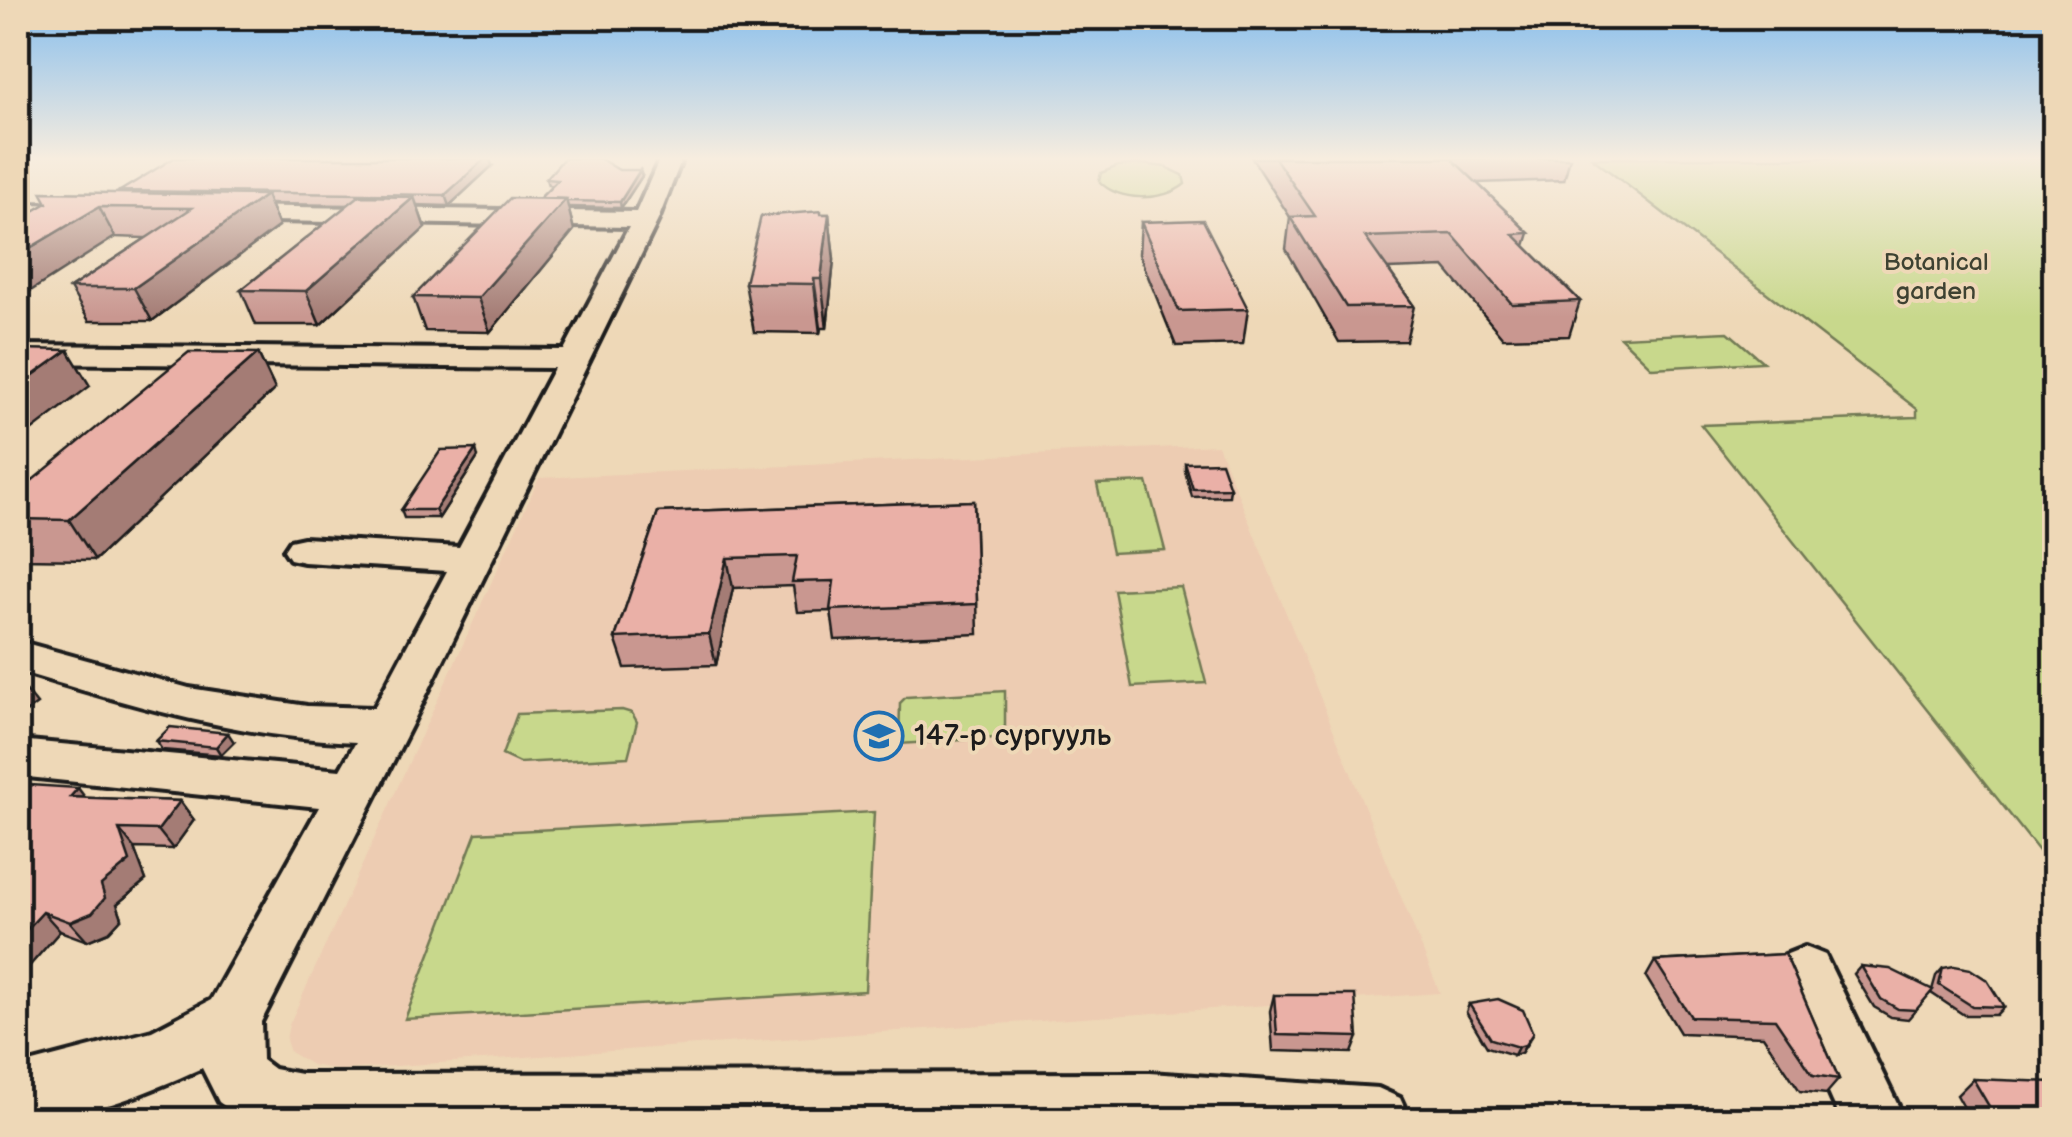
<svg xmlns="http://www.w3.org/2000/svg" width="2072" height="1137" font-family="'Balsamiq Sans',sans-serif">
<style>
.built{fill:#edccb2}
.green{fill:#c8d88c;stroke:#727a54;stroke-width:2.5}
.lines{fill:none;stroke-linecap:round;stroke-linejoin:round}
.minor-casing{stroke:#1c1c1c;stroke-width:8}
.minor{fill:#eed8b7;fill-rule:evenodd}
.wall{fill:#c99790;stroke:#1c1c1c;stroke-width:2.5}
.shaded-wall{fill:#a47b75;stroke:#1c1c1c;stroke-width:2.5}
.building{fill:#eab0a7;stroke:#1c1c1c;stroke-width:2.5}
.labels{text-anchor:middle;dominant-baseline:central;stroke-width:8;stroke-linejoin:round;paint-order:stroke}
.far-park-label{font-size:25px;fill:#3e4232;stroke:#eed8b7}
.poi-label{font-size:30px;fill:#1c1c1c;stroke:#eed8b7;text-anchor:start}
</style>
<rect width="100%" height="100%" fill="#eed8b7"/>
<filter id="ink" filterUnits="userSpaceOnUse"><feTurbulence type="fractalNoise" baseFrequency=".01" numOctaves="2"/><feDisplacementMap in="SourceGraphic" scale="20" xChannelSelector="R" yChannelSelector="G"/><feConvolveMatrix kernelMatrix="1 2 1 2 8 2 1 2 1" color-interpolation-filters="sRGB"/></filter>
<g filter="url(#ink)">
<!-- built -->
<polygon class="built" points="1218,445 1440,993 339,1070 312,1065 290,1052 286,1040 289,1025 539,478"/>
<!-- green -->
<g class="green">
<polygon points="1592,158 2054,158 2054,870 1701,425 1917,417 1917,409"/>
<path d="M1142,164l24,3 17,8 2,9c-21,18 -68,18 -86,-3l2,-8 17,-7z"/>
<polygon points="1728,332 1763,362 1652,368 1620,337"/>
<polygon points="1147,482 1165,550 1112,553 1097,484"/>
<polygon points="1181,587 1206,683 1132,687 1114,590"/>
<polygon points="1005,691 1005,726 995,738 899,744 900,703 906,697"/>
<polygon points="622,710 632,713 637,722 628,757 519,763 502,755 517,714"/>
<polygon points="874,812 865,991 405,1019 476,833"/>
</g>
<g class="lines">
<!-- minor casing -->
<g class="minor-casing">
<g id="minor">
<path d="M660,158h22l-24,62 -247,506 -150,296 1,38 12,9 27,5 848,-1 229,15 22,10 10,22h-1166l-25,-18 -17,-34c-58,26 -120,52 -184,52v-54l134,-35 59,-31 108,-193 -301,-31v-36l322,30 16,-28c-121,-5 -224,-37 -338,-71v-30l171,47 118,18 67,2 73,-137 -143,-9 -14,-3 -6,-9 6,-9 14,-3 155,9 95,-179 -536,-5v-18l546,5 65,-123 -408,-7 -12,-7 12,-7 415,6z"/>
<polygon points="18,204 88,205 100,212 88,219 18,218"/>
<polygon points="1805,947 1825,955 1905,1120 1841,1120 1776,973 1785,955"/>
</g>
</g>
<!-- minor -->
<use href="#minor" class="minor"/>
</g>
<!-- wall -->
<g class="wall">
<polygon points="1252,158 1570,158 1564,180 1477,183 1529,233 1525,246 1580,301 1569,336 1503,338 1444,267 1388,269 1414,306 1406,341 1339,342 1286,249 1290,217"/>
<polygon points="492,166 449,206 417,205 425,228 320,325 256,325 241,290 348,205 270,204 279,226 152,321 89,321 70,288 146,238 115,237 18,220 122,193 120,191"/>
<polygon points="619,170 642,176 621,208 568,207 574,230 490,332 425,331 413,297 540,198 552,186 548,185 546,179"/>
<polygon points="821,214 829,214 834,260 827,328 821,328 820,333 754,332 745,283"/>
<polygon points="1141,222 1248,309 1243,344 1176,346 1139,254"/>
<polygon points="258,353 275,389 95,560 18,559 18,492"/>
<polygon points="478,457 439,518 404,518 401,510"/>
<polygon points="1185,463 1230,488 1229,496 1192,497 1185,471"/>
<polygon points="974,501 978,634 835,640 831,611 797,612 793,586 733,588 716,665 625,668 615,638 658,512"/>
<polygon points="156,741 234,742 221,755 162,750"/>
<polygon points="85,798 180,801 194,820 173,849 134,848 146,880 117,904 122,918 109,932 87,941 60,931 18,979"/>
<polygon points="1785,954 1839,1079 1826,1094 1800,1091 1763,1036 1680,1033 1646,977 1655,961"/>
<polygon points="1861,966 1932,990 1936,976 1943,968 2004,1007 1996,1015 1964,1015 1931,993 1932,991 1908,1019 1891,1017 1874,1007 1854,974"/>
<polygon points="1274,995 1358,1037 1352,1053 1273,1051 1270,1011"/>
<polygon points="1469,1004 1529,1041 1521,1053 1514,1055 1487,1047 1466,1012"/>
<polygon points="1973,1079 2054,1120 1971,1120 1957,1095"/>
</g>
<!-- shaded-wall -->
<g class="shaded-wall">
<polygon points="478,158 490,158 492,166 449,206 445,195"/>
<polygon points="640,170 642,176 621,208 620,202"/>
<polygon points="266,195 279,226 152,321 134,288"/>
<polygon points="414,197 425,228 320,325 306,291"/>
<polygon points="566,199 574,230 490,332 478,298"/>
<polygon points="99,207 115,237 18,299 18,255"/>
<polygon points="829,214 834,260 827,328 821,279"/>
<polygon points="814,279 821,328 820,333 814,284"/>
<polygon points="68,350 90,386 18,441 18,386"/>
<polygon points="258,353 275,389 95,560 69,520"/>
<polygon points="476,449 478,457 439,518 435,510"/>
<polygon points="727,558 733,588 716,665 709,634"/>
<polygon points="25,689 37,704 18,718 18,694"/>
<polygon points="228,733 234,742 221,755 216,747"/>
<polygon points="78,788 93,808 70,797"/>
<polygon points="180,801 194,820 173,849 158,830"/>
<polygon points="119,829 134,848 146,880 117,904 122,918 109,932 87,941 70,922 101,885"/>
<polygon points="43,912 60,931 18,979 18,939"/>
<polygon points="1533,1033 1521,1053 1514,1055 1518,1047"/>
</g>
<!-- building -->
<g class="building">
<polygon points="174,158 486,158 445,195 120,191"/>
<polygon points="564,158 599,158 619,170 640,170 620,202 567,201 566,199 540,198 558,180 546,179"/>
<polygon points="1275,158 1451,158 1529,233 1513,234 1580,301 1512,304 1452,234 1365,237 1414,306 1346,307 1290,217 1315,216"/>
<polygon points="41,192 266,195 134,288 70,288 192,208 99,207 18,255 18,220 47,203"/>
<polygon points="359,196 414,197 306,291 241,290"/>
<polygon points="510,198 566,199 478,298 413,297"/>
<polygon points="821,211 821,214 829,214 821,279 814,279 814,284 745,283 761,216"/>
<polygon points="1203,220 1248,309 1179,311 1141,222"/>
<polygon points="18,349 68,350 18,386"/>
<polygon points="189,352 258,353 69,520 18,519 18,492"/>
<polygon points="476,449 435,510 401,510 441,450"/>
<polygon points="1221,462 1230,488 1193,489 1185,463"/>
<polygon points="974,501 977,604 830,610 834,581 792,582 797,556 727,558 709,634 615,638 658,512"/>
<polygon points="170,727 228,733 216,747 156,741"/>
<polygon points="30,785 78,788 70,797 180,801 158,830 119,829 130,861 101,885 105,898 92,913 70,922 43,912 18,939 18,786"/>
<polygon points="1785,954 1839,1079 1813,1075 1775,1019 1691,1017 1655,961"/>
<polygon points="1861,966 1890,969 1933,990 1916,1010 1898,1009 1881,999"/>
<polygon points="1954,966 1970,969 1987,980 2004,1007 1972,1006 1939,985 1943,968"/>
<polygon points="1274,995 1355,995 1358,1037 1277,1035"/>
<polygon points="1498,999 1523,1010 1533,1033 1525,1045 1518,1047 1491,1039 1469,1004"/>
<polygon points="1973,1079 2054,1082 2054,1120 1997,1120"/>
<polygon points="157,1113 296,1120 153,1120"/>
<polygon points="18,1117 45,1118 44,1120 18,1120"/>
</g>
</g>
<!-- sky -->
<linearGradient id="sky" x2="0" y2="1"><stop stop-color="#87beed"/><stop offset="0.5" stop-color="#f7eddf"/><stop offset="1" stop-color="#f7eddf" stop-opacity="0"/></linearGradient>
<rect width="2072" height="317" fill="url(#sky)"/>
<!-- icons -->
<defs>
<g id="school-ring" transform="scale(2.5)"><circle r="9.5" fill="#eed8b7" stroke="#1f6fb2" stroke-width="1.5"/><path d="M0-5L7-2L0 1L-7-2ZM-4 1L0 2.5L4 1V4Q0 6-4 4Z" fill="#1f6fb2"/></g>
</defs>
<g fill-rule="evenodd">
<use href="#school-ring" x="879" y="736"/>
</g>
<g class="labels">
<!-- far-park labels -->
<g class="far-park-label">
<text x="1936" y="262">Botanical<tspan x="1936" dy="29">garden</tspan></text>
</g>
<!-- poi labels -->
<g class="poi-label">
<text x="914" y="736">147-р сургууль</text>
</g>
</g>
<!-- margin -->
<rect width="2072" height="1137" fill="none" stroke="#eed8b7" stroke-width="60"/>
<rect x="30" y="30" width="2012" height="1077" fill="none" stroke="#1c1c1c" stroke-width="4" filter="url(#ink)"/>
</svg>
